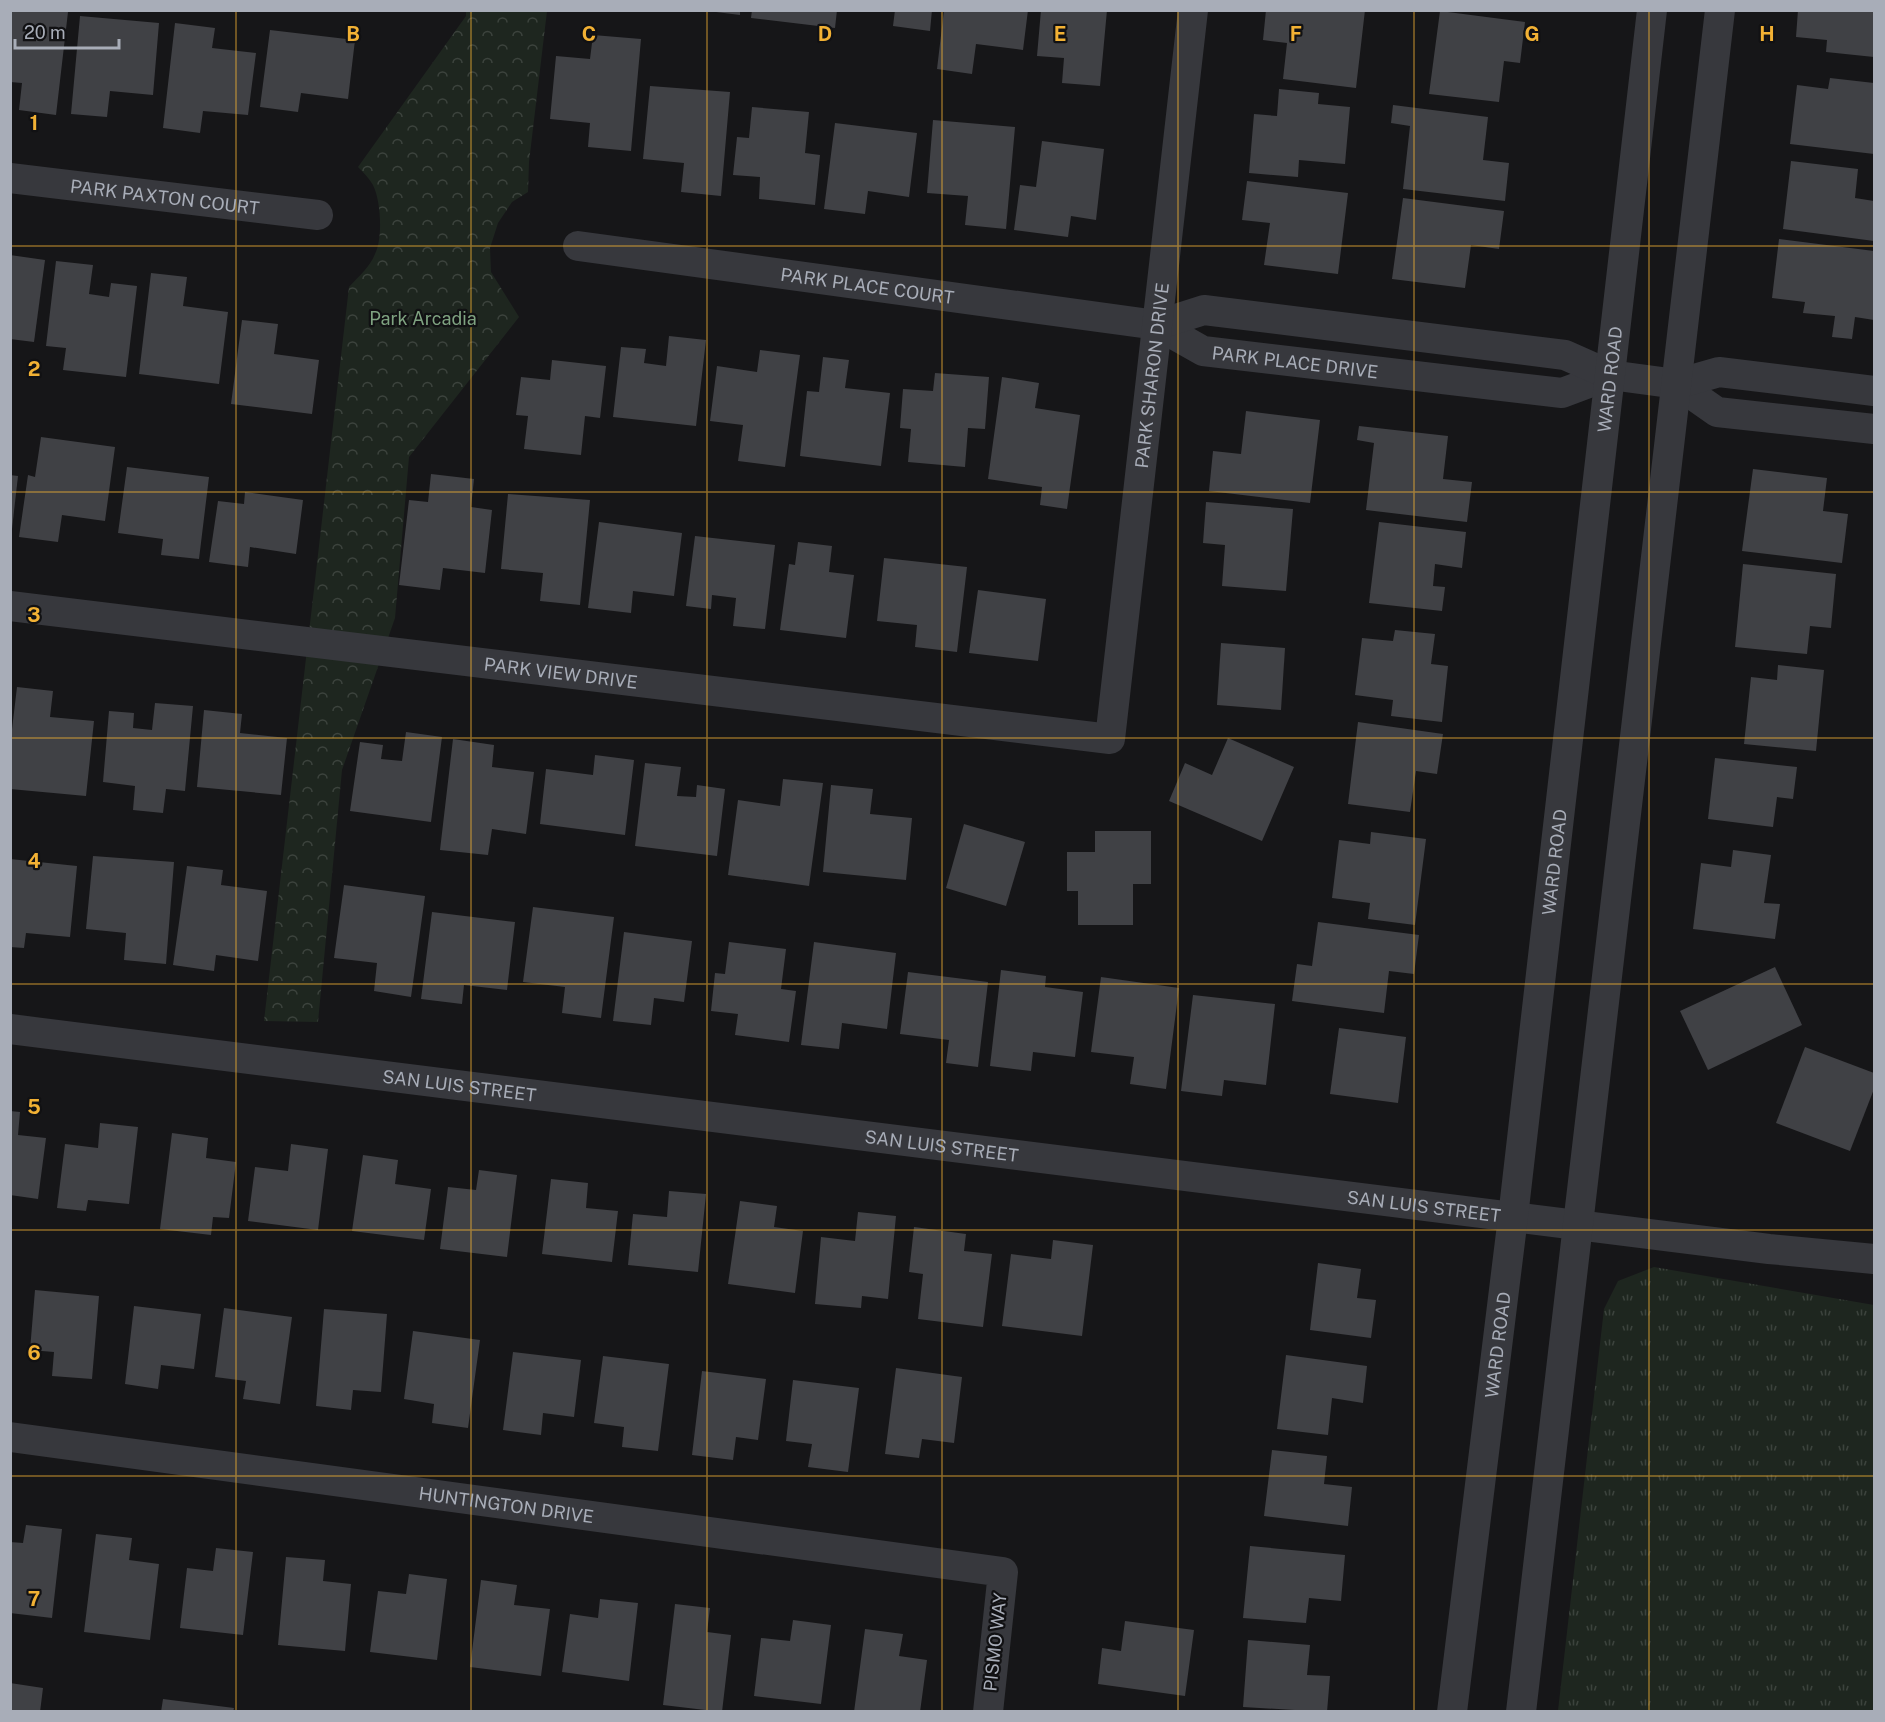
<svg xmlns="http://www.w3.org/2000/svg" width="1885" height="1722" font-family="'Public Sans',sans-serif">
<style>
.grass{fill:url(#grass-tufts)}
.forest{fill:url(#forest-crowns)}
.building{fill:#404145}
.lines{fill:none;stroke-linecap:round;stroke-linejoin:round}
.street{stroke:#37383d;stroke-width:30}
.grid{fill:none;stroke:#f2b134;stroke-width:1.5;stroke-opacity:0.55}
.labels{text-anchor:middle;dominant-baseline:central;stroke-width:4.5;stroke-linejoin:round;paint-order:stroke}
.street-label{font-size:18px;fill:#a8adb8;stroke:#111113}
.park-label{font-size:18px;fill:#7fa381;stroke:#111113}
.grid-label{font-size:20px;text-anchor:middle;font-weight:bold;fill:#f2b134;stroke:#111113;stroke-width:4.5;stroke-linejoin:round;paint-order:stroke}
</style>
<defs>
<pattern id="grass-tufts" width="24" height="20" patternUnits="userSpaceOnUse" patternTransform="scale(1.5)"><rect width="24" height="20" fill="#1e261f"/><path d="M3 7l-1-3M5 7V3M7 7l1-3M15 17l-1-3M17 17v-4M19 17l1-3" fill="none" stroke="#3c433d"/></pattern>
<pattern id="forest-crowns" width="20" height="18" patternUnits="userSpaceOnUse" patternTransform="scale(1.5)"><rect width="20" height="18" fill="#1e261f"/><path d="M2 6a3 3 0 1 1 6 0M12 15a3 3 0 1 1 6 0" fill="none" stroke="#3c433d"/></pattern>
</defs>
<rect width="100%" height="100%" fill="#161618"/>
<!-- grass -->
<polygon class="grass" points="1654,1267 1874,1305 1874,1711 1558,1711 1604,1309 1618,1281"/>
<!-- forest -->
<path class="forest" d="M466,11h81l-18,151 -1,30 -16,10 -14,21 -8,25 1,24 28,45 -110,140 -14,161 -53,152 -24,252 -54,-1 85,-734c10,-11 21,-20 26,-33 8,-16 6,-53 -2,-69 -4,-7 -10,-13 -15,-18l108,-151z"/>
<!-- building -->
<g class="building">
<polygon points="10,10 68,12 56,115 19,110 22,83 10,82"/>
<polygon points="716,10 740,10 740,15 716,12"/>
<polygon points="752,10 837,10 835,28 751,18"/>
<polygon points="895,10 932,10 930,31 893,26"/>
<polygon points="944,10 1028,10 1023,50 976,44 972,74 937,69"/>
<polygon points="1041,10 1107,10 1100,86 1062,83 1064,58 1037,56"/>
<polygon points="1266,10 1365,10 1356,88 1283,79 1287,43 1263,40"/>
<polygon points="1798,10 1874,10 1874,57 1826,52 1827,40 1796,37"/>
<polygon points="1440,11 1525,22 1520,63 1504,61 1499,102 1429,94"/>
<polygon points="80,16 159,23 153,95 110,91 107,117 71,114"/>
<polygon points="175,23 215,28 212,48 256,53 248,115 203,111 200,133 163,128"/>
<polygon points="270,30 355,40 348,99 301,93 298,112 260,107"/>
<polygon points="593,35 641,39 631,151 588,147 590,123 550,119 556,56 590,59"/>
<polygon points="1830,78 1874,83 1874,154 1790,144 1797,85 1828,89"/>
<polygon points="650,86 730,92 721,196 681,192 684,163 643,159"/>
<polygon points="1279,89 1319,93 1318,104 1350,107 1345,164 1299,160 1298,177 1249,173 1254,114 1277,116"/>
<polygon points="1393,105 1488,117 1483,160 1509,163 1505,201 1403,189 1410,126 1391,123"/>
<polygon points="752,107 809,112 805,153 820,155 815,205 759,199 760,177 733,175 737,137 749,138"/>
<polygon points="933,120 1015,127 1006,229 965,225 968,196 927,193"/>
<polygon points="835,123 917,133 909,197 868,191 865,214 824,209"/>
<polygon points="1042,141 1104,149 1096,220 1071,216 1068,237 1014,230 1020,185 1036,187"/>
<polygon points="1791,161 1858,169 1855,198 1874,201 1874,241 1783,229"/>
<polygon points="1247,181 1348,193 1338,274 1264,265 1270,223 1242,220"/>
<polygon points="1403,198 1504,211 1499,249 1471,245 1465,288 1392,279"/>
<polygon points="1779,239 1874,251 1874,320 1855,317 1852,339 1832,337 1835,316 1803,313 1805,302 1772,298"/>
<polygon points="10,255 45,260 34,342 10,339"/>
<polygon points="56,261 93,265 89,294 109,297 111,283 137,286 126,377 63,370 66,348 46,346"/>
<polygon points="151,273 187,277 183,306 228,312 219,384 139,374"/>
<polygon points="242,320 278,324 274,354 319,360 312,414 231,404"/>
<polygon points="669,336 706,340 696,426 613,417 621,347 646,349 644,363 666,366"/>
<polygon points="760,350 800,355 785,467 738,461 743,425 710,421 717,366 757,372"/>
<polygon points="823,357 849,360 845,388 890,393 881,466 800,456 807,391 819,392"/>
<polygon points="552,360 606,366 600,418 585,416 581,455 524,449 528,416 516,415 521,377 550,380"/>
<polygon points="935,373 989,377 985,429 968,428 965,467 908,462 911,429 900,428 903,389 933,391"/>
<polygon points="1002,377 1039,383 1035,408 1080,415 1067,509 1040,505 1042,487 988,479"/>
<polygon points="1246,411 1320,420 1310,503 1209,491 1213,451 1241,454"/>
<polygon points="1359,426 1448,436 1443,479 1472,482 1467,522 1366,510 1374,443 1357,440"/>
<polygon points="41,437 115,447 105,521 62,515 58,542 19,537 28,475 35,477"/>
<polygon points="127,467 209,477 199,559 161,555 163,539 118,533"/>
<polygon points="1753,469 1827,478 1823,511 1848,514 1842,563 1742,551"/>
<polygon points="431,474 474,479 471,507 492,510 485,573 443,568 440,590 399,585 409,500 428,502"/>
<polygon points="10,475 18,476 12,529 10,529"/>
<polygon points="245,492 303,500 296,554 250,547 248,567 209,562 218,501 244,504"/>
<polygon points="508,494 590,500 580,605 540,601 543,573 501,569"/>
<polygon points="1206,502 1293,509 1286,591 1222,586 1225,545 1203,543"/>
<polygon points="599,522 682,533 674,596 633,591 631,613 588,608"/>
<polygon points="1379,522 1466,532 1462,568 1435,564 1433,586 1445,587 1442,611 1369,603"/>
<polygon points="695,536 775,545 765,629 733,626 736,598 712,595 711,609 686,606"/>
<polygon points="798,542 832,546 829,572 854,575 846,638 780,630 789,564 795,565"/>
<polygon points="884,558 967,567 957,652 915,647 917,625 877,621"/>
<polygon points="1743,564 1836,574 1831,628 1810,626 1807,654 1735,647"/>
<polygon points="978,590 1046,599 1038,661 969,653"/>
<polygon points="1395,630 1435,634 1431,664 1448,666 1442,722 1391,716 1393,700 1355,695 1362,638 1393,641"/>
<polygon points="1221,643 1285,648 1281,710 1217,705"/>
<polygon points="1778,665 1824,670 1816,751 1744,744 1751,677 1777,680"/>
<polygon points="17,687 53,691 50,717 94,721 86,796 10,789 10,746"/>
<polygon points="155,703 193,706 185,791 166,789 163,813 133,810 135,786 103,782 109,711 134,713 133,728 152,730"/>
<polygon points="204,710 242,714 240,733 287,738 281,795 197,787"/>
<polygon points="1358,722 1443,734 1437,774 1416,771 1410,812 1348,804"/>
<polygon points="406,732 442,737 431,822 350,811 360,742 383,745 381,759 402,761"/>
<polygon points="1228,738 1294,767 1262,841 1169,801 1185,763 1212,775"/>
<polygon points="453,739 494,745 492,767 534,772 526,834 492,829 488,855 440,850"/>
<polygon points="595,755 634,760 625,835 540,824 546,769 593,775"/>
<polygon points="1715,758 1797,767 1793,799 1777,797 1773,827 1708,819"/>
<polygon points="645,763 681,767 677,796 696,797 697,785 725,789 717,856 635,846"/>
<polygon points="783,779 823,783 809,886 728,875 738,800 780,806"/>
<polygon points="831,785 873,789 870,814 912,818 906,880 823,872"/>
<polygon points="964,824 1025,842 1006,906 946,888"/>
<polygon points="1095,831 1151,831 1151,884 1133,884 1133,925 1078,925 1078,891 1067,891 1067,852 1095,852"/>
<polygon points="1371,832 1426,839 1415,925 1368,919 1370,903 1332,898 1339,840 1370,844"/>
<polygon points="1733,850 1771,855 1764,903 1780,904 1775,939 1693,929 1701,863 1731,867"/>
<polygon points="93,856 174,862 166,964 124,960 126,933 86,929"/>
<polygon points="10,859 77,866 70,937 26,933 24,948 10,947"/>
<polygon points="187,866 223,870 221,885 267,891 258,961 216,955 214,971 173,965"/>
<polygon points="344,885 425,896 411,997 374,991 377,963 334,958"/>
<polygon points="533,907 614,917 601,1018 562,1013 565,987 523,982"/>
<polygon points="432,912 515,922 507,990 464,985 462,1004 421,999"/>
<polygon points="1318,922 1419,935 1414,974 1389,971 1384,1013 1292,1001 1297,964 1312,966"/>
<polygon points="624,932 692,941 684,1002 654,998 651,1025 613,1021"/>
<polygon points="729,942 786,949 781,989 796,991 789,1042 735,1035 738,1014 711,1011 715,973 725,974"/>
<polygon points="814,942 896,953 887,1029 842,1023 839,1049 801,1045"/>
<polygon points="1775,967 1802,1025 1708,1070 1680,1011"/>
<polygon points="1001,970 1046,976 1045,987 1083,992 1075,1057 1033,1052 1031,1071 990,1066"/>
<polygon points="908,972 988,982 978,1067 946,1063 949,1040 900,1034"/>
<polygon points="1101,977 1179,988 1166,1089 1130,1084 1134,1057 1091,1052"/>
<polygon points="1193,995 1275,1004 1266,1085 1224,1080 1222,1096 1181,1091"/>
<polygon points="1339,1028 1406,1037 1398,1103 1330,1094"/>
<polygon points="1805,1047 1874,1073 1874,1089 1850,1151 1776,1123"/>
<polygon points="10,1111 20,1112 18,1135 46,1138 38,1199 10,1195"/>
<polygon points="100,1123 138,1127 129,1204 88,1200 86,1211 57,1208 65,1144 98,1148"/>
<polygon points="172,1133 208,1138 206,1158 236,1162 229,1218 213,1217 211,1235 160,1229"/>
<polygon points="291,1144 328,1149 318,1230 248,1221 255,1167 288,1171"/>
<polygon points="363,1155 398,1160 395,1184 431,1189 424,1240 352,1231"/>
<polygon points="479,1170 517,1175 507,1257 440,1249 448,1187 476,1190"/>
<polygon points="551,1179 588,1183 586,1208 618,1211 612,1262 542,1254"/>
<polygon points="669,1191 706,1194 698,1272 628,1265 633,1214 667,1217"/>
<polygon points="740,1201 777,1206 774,1227 803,1231 795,1293 728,1284"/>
<polygon points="858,1212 896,1216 888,1299 862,1296 861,1308 815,1304 821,1237 855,1241"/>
<polygon points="914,1227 966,1234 964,1251 992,1254 983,1327 918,1319 923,1274 909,1272"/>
<polygon points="1053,1240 1093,1245 1082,1336 1002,1326 1011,1254 1051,1259"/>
<polygon points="1318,1263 1361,1269 1357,1298 1376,1300 1371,1338 1310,1330"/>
<polygon points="35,1290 99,1296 92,1379 52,1376 54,1352 30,1350"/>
<polygon points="134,1306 201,1314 194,1369 161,1365 158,1389 125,1384"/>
<polygon points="224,1308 292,1317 280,1404 243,1399 246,1381 215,1377"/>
<polygon points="324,1309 387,1314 381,1392 353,1390 351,1410 316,1406"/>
<polygon points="413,1331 480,1340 468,1428 432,1423 434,1404 404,1399"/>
<polygon points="513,1352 581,1360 574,1417 543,1413 541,1435 503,1430"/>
<polygon points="1286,1355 1367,1366 1363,1403 1332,1398 1328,1435 1277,1429"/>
<polygon points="603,1356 669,1364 658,1451 622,1447 624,1427 594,1423"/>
<polygon points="896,1368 962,1377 954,1443 922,1439 919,1458 885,1454"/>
<polygon points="702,1371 766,1379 758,1440 736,1437 733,1460 692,1455"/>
<polygon points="793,1380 859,1388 848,1472 808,1467 812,1444 786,1441"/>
<polygon points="1272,1450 1327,1456 1324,1484 1352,1487 1348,1526 1264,1516"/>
<polygon points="26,1525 62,1529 52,1618 10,1613 10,1542 23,1543"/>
<polygon points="96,1534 132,1538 129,1560 159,1564 150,1640 84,1632"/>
<polygon points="1250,1546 1345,1555 1341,1601 1309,1598 1306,1623 1243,1618"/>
<polygon points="216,1548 253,1552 243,1635 180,1628 187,1568 213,1571"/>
<polygon points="286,1557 325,1560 323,1581 351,1584 345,1651 278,1645"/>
<polygon points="409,1574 447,1579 437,1660 370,1652 378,1591 406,1594"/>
<polygon points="481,1580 517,1585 514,1605 550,1609 541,1676 470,1667"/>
<polygon points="600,1599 638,1603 629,1681 562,1672 570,1614 598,1618"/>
<polygon points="675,1604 710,1608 707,1632 731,1635 722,1712 663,1705"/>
<polygon points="793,1620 831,1625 821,1704 754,1696 761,1638 790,1641"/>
<polygon points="1125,1621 1194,1630 1185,1696 1098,1684 1102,1648 1121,1651"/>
<polygon points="865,1629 903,1634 899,1656 927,1660 920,1712 854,1712"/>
<polygon points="1248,1640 1310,1645 1307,1675 1330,1676 1327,1712 1243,1707"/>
<polygon points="10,1683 43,1688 40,1712 10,1712"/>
<polygon points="163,1699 234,1708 233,1712 161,1712"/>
</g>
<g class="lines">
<!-- street -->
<g class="street">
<path id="s1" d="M10,178l308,37"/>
<path id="s2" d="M578,246l579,79 46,26 359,42 48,-18"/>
<polyline points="1157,325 1204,310 1565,355 1610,375 1677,384 1717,412 1874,429"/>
<polyline points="1677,384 1719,372 1874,391"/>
<path id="s3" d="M10,606l1100,133 83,-729"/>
<path id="s4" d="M10,1029l1759,220 105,10"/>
<path id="s5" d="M10,1437l993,135 -15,140"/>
<path id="s6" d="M1452,1712l61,-495 139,-1207"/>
<polyline points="1521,1712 1720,10"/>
</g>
</g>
<!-- grid -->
<path class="grid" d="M236,10v1702M471,10v1702M707,10v1702M942,10v1702M1178,10v1702M1414,10v1702M1649,10v1702M10,246h1864M10,492h1864M10,738h1864M10,984h1864M10,1230h1864M10,1476h1864"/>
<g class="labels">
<!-- street labels -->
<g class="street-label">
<text stroke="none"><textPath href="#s1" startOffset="156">PARK PAXTON COURT</textPath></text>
<text stroke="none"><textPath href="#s2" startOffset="292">PARK PLACE COURT</textPath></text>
<text stroke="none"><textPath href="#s2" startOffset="730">PARK PLACE DRIVE</textPath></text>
<text stroke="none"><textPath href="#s3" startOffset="1474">PARK SHARON DRIVE</textPath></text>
<text stroke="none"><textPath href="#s6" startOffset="1342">WARD ROAD</textPath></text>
<text stroke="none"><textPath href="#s3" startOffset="555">PARK VIEW DRIVE</textPath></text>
<text stroke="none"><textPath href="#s6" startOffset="856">WARD ROAD</textPath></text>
<text stroke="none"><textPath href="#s4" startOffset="453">SAN LUIS STREET</textPath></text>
<text stroke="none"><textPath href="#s4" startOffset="939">SAN LUIS STREET</textPath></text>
<text stroke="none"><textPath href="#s4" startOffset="1425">SAN LUIS STREET</textPath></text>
<text stroke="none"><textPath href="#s6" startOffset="370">WARD ROAD</textPath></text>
<text stroke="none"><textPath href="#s5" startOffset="501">HUNTINGTON DRIVE</textPath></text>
<text transform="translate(995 1642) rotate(-84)">PISMO WAY</text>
</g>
<!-- park labels -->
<g class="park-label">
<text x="423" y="318">Park Arcadia</text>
</g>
</g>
<g class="grid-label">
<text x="353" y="41">B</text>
<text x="589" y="41">C</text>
<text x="825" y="41">D</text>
<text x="1060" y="41">E</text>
<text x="1296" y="41">F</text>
<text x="1532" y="41">G</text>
<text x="1767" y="41">H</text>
<text x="34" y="130">1</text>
<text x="34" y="376">2</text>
<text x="34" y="622">3</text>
<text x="34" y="868">4</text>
<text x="34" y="1114">5</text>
<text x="34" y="1360">6</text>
<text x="34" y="1606">7</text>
</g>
<!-- border -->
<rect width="1885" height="1722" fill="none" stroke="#a8adb8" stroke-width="24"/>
<!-- scale -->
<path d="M15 39v9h104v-9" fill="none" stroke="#a8adb8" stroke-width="3"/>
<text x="24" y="39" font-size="18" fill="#a8adb8" stroke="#111113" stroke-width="4.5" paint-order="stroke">20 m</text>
</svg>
